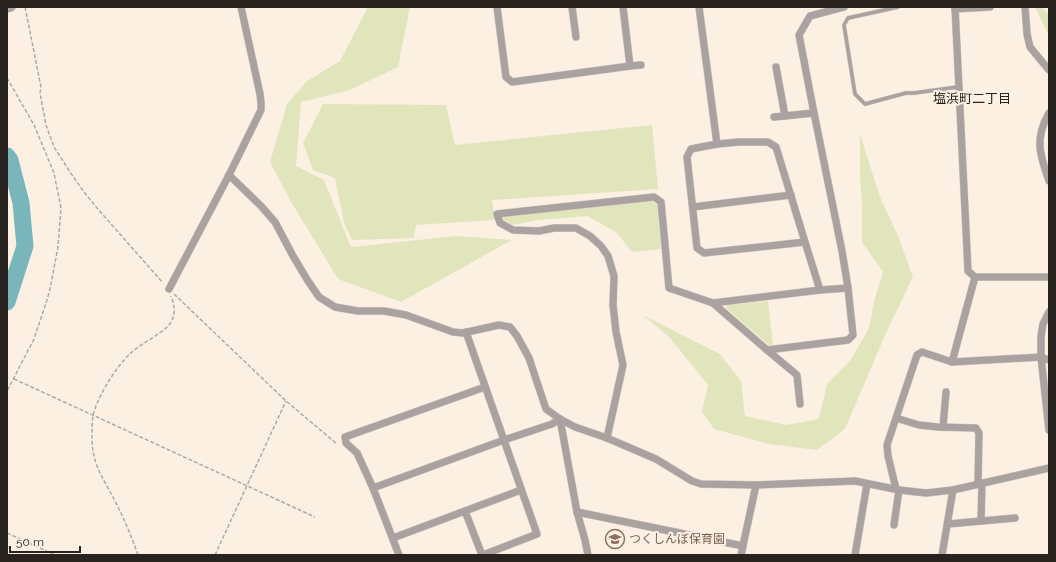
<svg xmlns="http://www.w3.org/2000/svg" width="1056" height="562" font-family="Raleway,'Noto Sans JP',sans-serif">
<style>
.green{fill:#e1e5bc}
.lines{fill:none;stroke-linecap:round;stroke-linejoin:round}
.river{stroke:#78b6bc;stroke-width:17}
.service-casing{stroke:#d6cbc0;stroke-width:4.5}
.minor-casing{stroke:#d6cbc0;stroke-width:8}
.tertiary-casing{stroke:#d6cbc0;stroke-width:10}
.path{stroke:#b2a99f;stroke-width:1.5;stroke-dasharray:4 2;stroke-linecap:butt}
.service{stroke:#aaa2a0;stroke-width:3.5}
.minor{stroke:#aaa2a0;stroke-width:7}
.tertiary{stroke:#aaa2a0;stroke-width:9}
.labels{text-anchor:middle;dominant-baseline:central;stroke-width:4;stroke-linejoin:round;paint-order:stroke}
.education-label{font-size:12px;fill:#785e54;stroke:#fcf0e3;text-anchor:start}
.neighbourhood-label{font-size:13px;fill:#28231f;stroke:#fcf0e3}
</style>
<rect width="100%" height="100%" fill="#fcf0e3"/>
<!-- green -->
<g class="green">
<polygon points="368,7 410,7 398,67 350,90 301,102 296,166 324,180 351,247 456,236 512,240 401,302 338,279 290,200 270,162 287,104 307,81 340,61"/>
<polygon points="1035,7 1042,7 1049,15 1049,36"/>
<polygon points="323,104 446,105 455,145 652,125 658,189 492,200 495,220 416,225 414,238 352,240 344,223 335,178 313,170 303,143"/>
<polygon points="860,134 880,197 898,236 913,277 886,333 845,429 817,450 769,444 714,429 702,412 708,385 670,338 643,315 720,354 741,381 745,416 786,425 819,419 827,384 850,361 869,328 875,298 883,272 862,242 862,202 860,174"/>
<polygon points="651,200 657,205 661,249 632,252 616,232 587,216 537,220 513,225 503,220 503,217"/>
<polygon points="768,301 773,345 769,345 726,308 727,305"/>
</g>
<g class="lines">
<!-- river -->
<polyline class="river" points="7,156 10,160 21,203 25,246 7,302"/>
<!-- service casing -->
<g class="service-casing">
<polyline id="service" points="898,7 848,18 844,25 855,94 865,104 906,93 914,93 958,87"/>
</g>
<!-- minor casing -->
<g class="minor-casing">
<g id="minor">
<polyline points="497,7 506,77 512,82 630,66 623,7"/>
<polyline points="572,7 576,37"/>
<polyline points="699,7 717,144"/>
<polyline points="955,7 968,271 975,277 1049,277"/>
<polyline points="1025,7 1027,34 1030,47 1049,70"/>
<polyline points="955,9 990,7"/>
<polyline points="630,66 641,65"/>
<polyline points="776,67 785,116"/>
<path d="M1049,113c-15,26 -9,42 0,68"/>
<polyline points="774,117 814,113"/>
<polyline points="229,175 261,206 275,222 293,256 308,281 319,297 335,307 358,311 384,311 406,315 453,332 463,333 499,325 510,327 517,336 529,358 546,409 560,419 575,427 607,438 656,459 692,481 701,484 756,485 855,481 899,490 926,493 953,490 1049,468"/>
<polyline points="693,207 791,195"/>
<polyline points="805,242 704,253 697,248 687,157 691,149 717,144 739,142 768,142 776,147 805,242 820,290"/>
<polyline points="169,289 229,175 261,110 261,103 260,94 241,7"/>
<polyline points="713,303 820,290 848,288"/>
<polyline points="1049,312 1043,324 1041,336 1041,357 1049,430"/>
<polyline points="466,332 537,534 483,555"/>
<polyline points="767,350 797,375 800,404"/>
<polyline points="952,362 975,277"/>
<polyline points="896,418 919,425 938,427 976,428 979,433 978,484"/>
<polyline points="943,427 946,392"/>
<polyline points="607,438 623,365 616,332 613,305 614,276 608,256 601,246 590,236 576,228 554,228 539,231 513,230 500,223 497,214 654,197 661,202 669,288 713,303 767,350 848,340 853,335 848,288 842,251 814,113 799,35 810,16 844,7"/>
<polyline points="373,488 504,440 552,424 560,419 577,512 585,540 588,555"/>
<polyline points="896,489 888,456 887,445 917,355 922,352 952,362 1041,357 1049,360"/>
<polyline points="465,511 482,555"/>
<polyline points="577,512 743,546"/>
<polyline points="981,521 982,483"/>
<polyline points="948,524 1015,518"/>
<polyline points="894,525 899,490"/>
<polyline points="393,538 521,490"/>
<polyline points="399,555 373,488 357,453 346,443 345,437 485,387"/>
<polyline points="741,555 756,485"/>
<polyline points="855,555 867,484"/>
<polyline points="942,555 953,490"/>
</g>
</g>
<!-- tertiary casing -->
<g class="tertiary-casing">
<polyline id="tertiary" points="7,8 11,7"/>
</g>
<!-- path -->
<g class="path">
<polyline points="25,7 41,87 40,93 46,125 54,147 70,172 84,192 97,208 163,283"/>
<polyline points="7,78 34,125 54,173 61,208 58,247 50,289 47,300 34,339 7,391"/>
<polyline points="174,294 286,401 337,444"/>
<polyline points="14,379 315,517"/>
<polyline points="7,533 55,555"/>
<path d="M138,555c-6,-17 -13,-34 -21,-50 -12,-25 -25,-38 -25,-68 0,-7 0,-14 1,-21 3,-17 24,-51 37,-62 11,-11 30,-19 39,-29 7,-9 6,-19 2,-29"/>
<polyline points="215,555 286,401"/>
</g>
<!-- service -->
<use href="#service" class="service"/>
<!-- minor -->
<use href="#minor" class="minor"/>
<!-- tertiary -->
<use href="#tertiary" class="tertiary"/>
</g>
<!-- icons -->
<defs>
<g id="school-ring" transform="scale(1)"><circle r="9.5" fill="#fcf0e3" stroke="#8d6e63" stroke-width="1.5"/><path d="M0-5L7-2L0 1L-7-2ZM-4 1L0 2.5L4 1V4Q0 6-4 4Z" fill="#8d6e63"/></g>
</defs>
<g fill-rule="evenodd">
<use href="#school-ring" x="615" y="539"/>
</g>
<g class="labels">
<!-- education labels -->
<g class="education-label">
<text x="629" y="539">つくしんぼ保育園</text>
</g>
<!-- neighbourhood labels -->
<g class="neighbourhood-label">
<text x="972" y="98">塩浜町二丁目</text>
</g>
</g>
<!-- border -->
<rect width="1056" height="562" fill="none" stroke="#28231f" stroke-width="16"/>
<!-- scale -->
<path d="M10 546v6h70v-6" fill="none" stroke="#28231f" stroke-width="2"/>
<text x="16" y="546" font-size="12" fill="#28231f" stroke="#fcf0e3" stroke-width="3" paint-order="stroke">50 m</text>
</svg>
